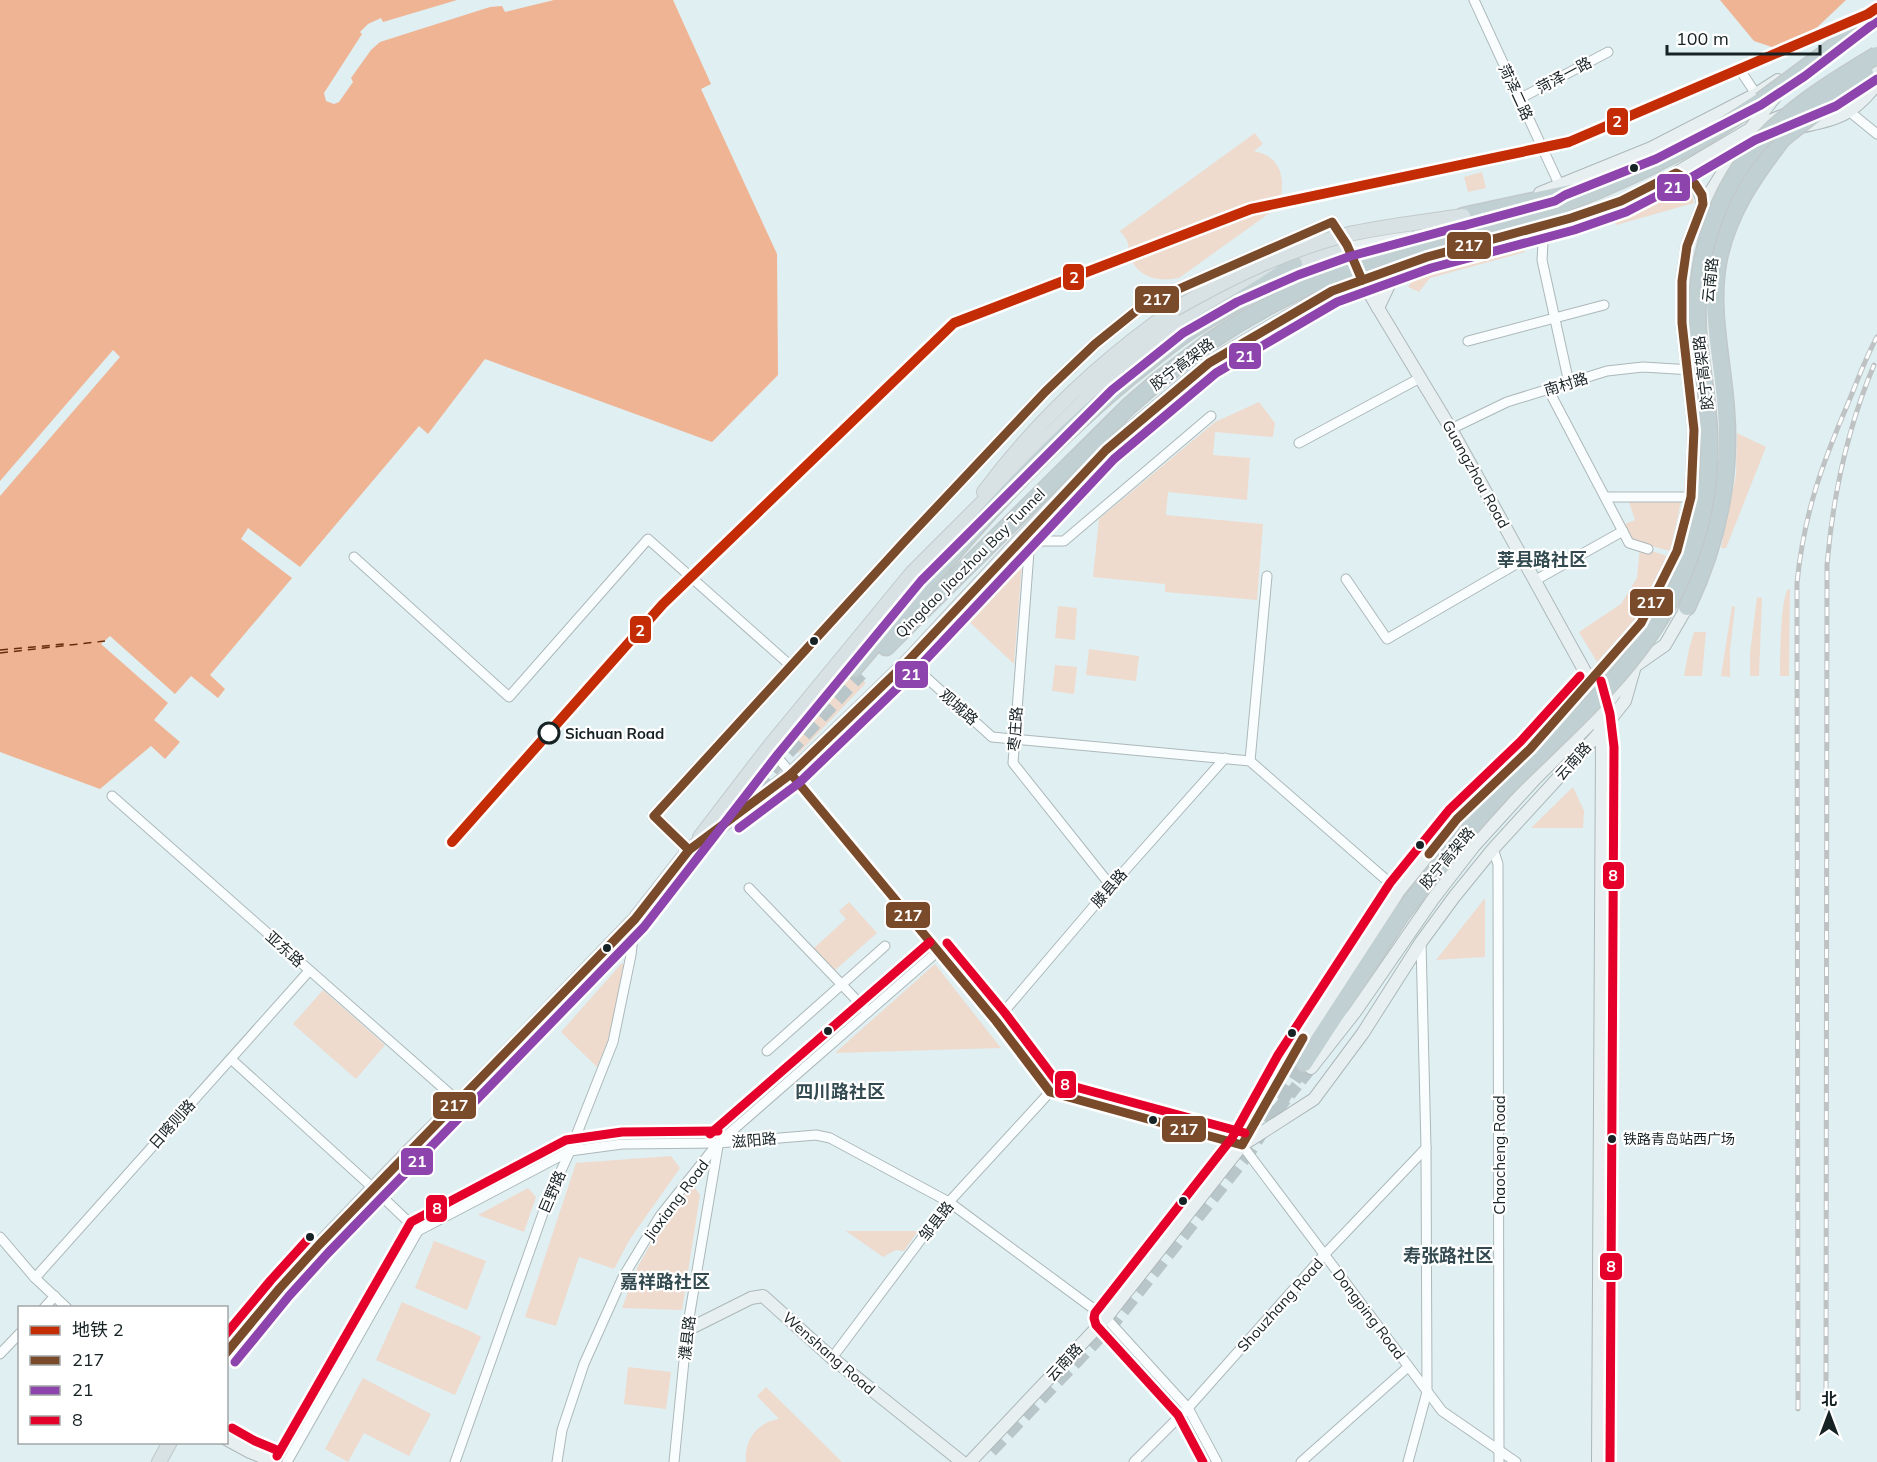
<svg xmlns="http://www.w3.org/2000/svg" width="1877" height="1462" font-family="Mulish,'Noto Sans SC',sans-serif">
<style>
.green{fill:#eedbce}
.water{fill:#efb494}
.pier{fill:#e0eff2}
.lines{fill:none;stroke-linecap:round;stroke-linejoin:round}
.ferry{stroke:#662e0a;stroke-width:1.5;stroke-dasharray:8 6;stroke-linecap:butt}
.secondary-tunnel{stroke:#b8c6c9;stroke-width:12;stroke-dasharray:12 6;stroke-linecap:butt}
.highway-tunnel{stroke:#b8c6c9;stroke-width:16;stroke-dasharray:16 8;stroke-linecap:butt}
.street-casing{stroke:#acb8ba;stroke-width:11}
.secondary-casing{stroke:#acb8ba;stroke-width:14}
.primary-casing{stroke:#c1c9ca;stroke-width:16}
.highway-casing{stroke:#c1c9ca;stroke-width:19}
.street{stroke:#fafdfd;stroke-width:9}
.secondary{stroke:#e8eff0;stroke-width:12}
.primary{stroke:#d8e2e4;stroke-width:14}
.highway{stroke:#c0d0d3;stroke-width:16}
.rail-casing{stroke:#bec2c3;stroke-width:5}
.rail{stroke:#fff;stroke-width:3;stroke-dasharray:9;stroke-linecap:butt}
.primary-bridge-casing{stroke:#c1c9ca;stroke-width:16;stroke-linecap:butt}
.highway-bridge-casing{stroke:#c1c9ca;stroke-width:19;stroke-linecap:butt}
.primary-bridge{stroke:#d8e2e4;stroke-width:14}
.highway-bridge{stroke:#c0d0d3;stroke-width:16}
.bus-1-casing{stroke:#fff;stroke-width:14}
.bus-2-casing{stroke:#fff;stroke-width:14}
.bus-3-casing{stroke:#fff;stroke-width:14}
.bus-1{stroke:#7a4b2a;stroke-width:9}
.bus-2{stroke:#8e44ad;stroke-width:9}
.bus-3{stroke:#e4002b;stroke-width:9}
.metro-1-casing{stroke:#fff;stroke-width:15}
.metro-1{stroke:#c42c05;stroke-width:10}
.bus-dot{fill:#172224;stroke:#fff;stroke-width:2}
.stop-dot{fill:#fff;stroke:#172224;stroke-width:3}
.labels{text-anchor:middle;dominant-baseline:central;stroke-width:4.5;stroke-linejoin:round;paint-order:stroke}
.bus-label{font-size:14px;fill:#172224;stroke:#fff;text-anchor:start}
.street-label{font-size:15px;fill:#172224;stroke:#fff}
.stop-label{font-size:15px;font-weight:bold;fill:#172224;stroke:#fff;text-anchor:start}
.quarter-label{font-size:18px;font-weight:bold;fill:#334b50;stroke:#fff}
.line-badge{stroke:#fff;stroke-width:2}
.badge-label{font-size:16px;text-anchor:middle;font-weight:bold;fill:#fff}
</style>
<rect width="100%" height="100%" fill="#e0eff2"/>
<!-- green -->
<g class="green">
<path d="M1255,133l8,11 -9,7c30,6 32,32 24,56l-99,71c-21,4 -40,0 -49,-21 -2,-5 -1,-9 -2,-14 -1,-4 -6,-9 -8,-12z"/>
<polygon points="1482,172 1486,188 1468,192 1464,177"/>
<polygon points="1675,189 1692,195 1694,203 1616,225 1615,220 1641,208"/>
<polygon points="1522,241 1525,252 1430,278 1419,292 1408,287 1420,272"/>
<polygon points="1259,402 1275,423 1273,437 1215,432 1213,455 1250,458 1247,500 1168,492 1166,515 1263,524 1257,600 1165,592 1165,584 1093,577 1099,519 1215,422"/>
<polygon points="1737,433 1766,447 1726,548 1721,548 1736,475"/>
<polygon points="1629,502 1681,502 1670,551 1632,541 1625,524 1635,520"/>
<polygon points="1640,547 1667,556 1635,621 1597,662 1579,632 1621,604 1637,578"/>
<polygon points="1017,558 1022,564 1014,664 962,615"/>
<path d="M1788,589l2,1 -1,86h-9c0,-18 0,-74 8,-87z"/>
<polygon points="1757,597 1762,598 1759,676 1750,676 1750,653"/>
<polygon points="1058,606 1077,608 1075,640 1055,638"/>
<polygon points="1732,606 1735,607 1730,650 1730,677 1721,676"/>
<polygon points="1694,632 1706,632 1702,676 1684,676 1689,649"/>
<polygon points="1089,649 1139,656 1136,681 1086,675"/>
<polygon points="846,665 866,683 799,753 787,743 794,731 818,702 824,689"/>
<polygon points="1055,665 1077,667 1074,694 1052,691"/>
<polygon points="1573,787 1584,811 1583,828 1531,828"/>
<polygon points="1485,898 1485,957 1436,960"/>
<polygon points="849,902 877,933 834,971 814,948 846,919 839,911"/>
<polygon points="622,963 626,967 608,1041 597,1067 561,1032"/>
<polygon points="935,964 1001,1048 835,1053"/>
<polygon points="323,990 385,1045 356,1079 293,1024"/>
<polygon points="671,1156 680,1168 630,1239 614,1269 579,1257 556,1326 525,1317 576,1163"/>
<polygon points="693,1185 700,1195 682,1310 622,1308 638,1266 663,1223"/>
<polygon points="528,1188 536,1197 524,1232 478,1215"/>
<polygon points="846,1231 918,1231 904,1251 896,1250 883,1257"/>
<polygon points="434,1241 486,1261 467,1310 415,1288"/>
<polygon points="402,1302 472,1332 481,1337 455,1395 376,1360"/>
<polygon points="628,1367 671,1372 666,1409 624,1404"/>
<polygon points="363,1378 431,1414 409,1456 364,1433 348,1462 325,1449"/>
<path d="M766,1387l76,75h-96c-2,-23 12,-40 33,-43l-22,-23z"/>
</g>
<!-- water -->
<g class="water">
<polygon points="0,0 457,0 383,22 381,18 368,24 360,32 362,34 324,93 326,101 334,104 339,102 353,82 351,78 371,50 380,42 490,7 502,6 505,12 554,0 673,0 711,84 701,89 777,254 778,375 712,442 485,359 428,434 419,426 300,567 248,528 241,539 292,578 210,675 225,689 218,698 191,676 175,694 110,636 101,644 168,703 154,720 180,742 165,759 151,746 100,789 0,752"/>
<polygon points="1720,0 1846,0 1790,53 1754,41"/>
</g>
<!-- pier -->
<polygon class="pier" points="113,350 120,357 0,496 0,481"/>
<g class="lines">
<!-- ferry -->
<g class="ferry">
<polyline points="0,650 65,644"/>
<polyline points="0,653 105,641"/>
</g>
<!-- secondary-tunnel -->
<polyline class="secondary-tunnel" points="1267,1123 1311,1068"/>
<!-- highway-tunnel -->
<g class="highway-tunnel">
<polyline points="722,822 860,673"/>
<polyline points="990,1450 1114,1320 1249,1150 1304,1063"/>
</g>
<!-- street casing -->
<g class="street-casing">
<g id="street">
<polyline points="1474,0 1559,184"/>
<polyline points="1740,70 1756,94"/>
<polyline points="1519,99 1608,52"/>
<polyline points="1850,112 1877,134"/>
<polyline points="1543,243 1542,260 1569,383"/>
<polyline points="1468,341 1604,305"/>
<polyline points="1548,389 1629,543 1648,549"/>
<polyline points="1451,429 1507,402 1607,371 1643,367 1692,370"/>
<polyline points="1299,443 1420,378"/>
<polyline points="1605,497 1691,497"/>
<polyline points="1018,542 1029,552 1013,763 1111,886"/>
<polyline points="1029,552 1039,541 1064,541 1211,416"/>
<polyline points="354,557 509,697 648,539 791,666"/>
<polyline points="1346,579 1387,639 1523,560"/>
<polyline points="1534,581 1623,531"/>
<polyline points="908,661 992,737 1250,761 1399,891"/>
<polyline points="769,747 996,1021 1050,1092 1242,1145 1442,1411 1516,1462"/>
<polyline points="1250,761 1267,576"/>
<polyline points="112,796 459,1102"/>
<polyline points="1493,849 1498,864 1499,1462"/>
<polyline points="749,888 868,1012"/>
<polyline points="996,1021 1111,886 1225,758"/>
<polyline points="767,1051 885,946"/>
<polyline points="231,1059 373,1188 418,1231"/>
<polyline points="0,1237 35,1278 67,1308"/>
<polyline points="35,1278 309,971"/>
<polyline points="44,1308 55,1296"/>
<polyline points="0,1354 20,1333"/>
<polyline points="832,1358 949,1202 1050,1092"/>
<polyline points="287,1462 418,1231 570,1151 622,1144 718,1143 816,1135 830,1138 949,1202 1106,1318 1188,1408 1217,1462"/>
<polyline points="455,1462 548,1199 570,1151 613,1042 631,955 635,919"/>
<polyline points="557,1462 562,1430 584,1364 623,1277 660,1216 718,1143 938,951"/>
<polyline points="674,1462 687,1330 718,1146"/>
<polyline points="1134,1462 1188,1408 1324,1255 1426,1148"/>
<polyline points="1301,1462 1408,1367"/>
<polyline points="1408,1462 1427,1392 1426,1148 1421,942"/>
</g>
</g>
<!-- secondary casing -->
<g class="secondary-casing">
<g id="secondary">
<polyline points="1858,78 1877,65"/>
<path d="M1799,127c38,-7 54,-12 78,-43"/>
<path d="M1676,173c16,9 24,12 27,31"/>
<polyline points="1540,193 1651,148 1756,94 1778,80"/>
<polyline points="1733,194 1762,154"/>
<polyline points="1347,245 1407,229"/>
<polyline points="1362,280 1427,257 1571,218 1621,201 1676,173 1750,129 1784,115"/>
<path d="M1708,297c-5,55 13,110 8,165"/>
<polyline points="1378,308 1397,268"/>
<polyline points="689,850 654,816 904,542 1045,392 1095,344 1136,311 1165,295 1332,222 1347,245 1362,280 1378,308 1451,429 1588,677 1598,716 1602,747 1598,1462"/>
<polyline points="1311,1068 1355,1012 1433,899 1474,846 1535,779 1598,716 1635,666 1665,645 1687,607"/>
<polyline points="1244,1144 1314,1099 1363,1033 1421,942 1454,897 1493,849 1601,731 1625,701 1635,666 1643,655"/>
<polyline points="687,1330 751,1298 763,1296 832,1358 962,1462"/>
<polyline points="226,1439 250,1452 275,1462"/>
<polyline points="970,1462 1106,1318 1242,1145 1288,1062 1399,891 1457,819 1530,749 1641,623 1677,551 1691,497 1694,430 1682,323 1682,281 1687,246 1703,204 1750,129 1778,93"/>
</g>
</g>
<!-- primary casing -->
<g class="primary-casing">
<g id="primary">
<path d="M984,492c53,-71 118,-132 191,-183"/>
<polyline points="700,837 769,747 912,573 1104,381 1176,323 1232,291 1294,264 1347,245"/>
<polyline points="226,1354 280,1288 319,1245 411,1149 459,1102 635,919 689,850 791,774 908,661 1018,542 1106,450 1209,363 1332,291 1362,280"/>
<polyline points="159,1462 170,1442"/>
</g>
</g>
<!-- highway casing -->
<g class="highway-casing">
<g id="highway">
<polyline points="1644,169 1694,144 1761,101"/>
<polyline points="1463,216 1580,191"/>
<path d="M1687,607c29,-61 44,-128 39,-195 -3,-49 -17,-101 -8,-150 9,-48 36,-87 65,-124"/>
<polyline points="886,647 1128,407 1159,380 1209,342"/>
<path d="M854,668c91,-106 182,-218 293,-305 15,-12 31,-25 47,-35 34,-22 69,-39 100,-64"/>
<polyline points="1304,1063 1402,913 1454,847"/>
</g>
</g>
<!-- street -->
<use href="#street" class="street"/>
<!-- secondary -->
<use href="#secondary" class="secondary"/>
<!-- primary -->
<use href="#primary" class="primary"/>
<!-- highway -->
<use href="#highway" class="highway"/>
<!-- rail casing -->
<g class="rail-casing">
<g id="rail">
<path d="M1826,1408l1,-843c6,-70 20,-136 47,-200"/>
<path d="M1798,1409l-1,-826c7,-70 25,-119 52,-182 9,-22 17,-44 28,-64"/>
</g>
</g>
<!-- rail -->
<use href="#rail" class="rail"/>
<!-- primary-bridge casing -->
<g class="primary-bridge-casing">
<path id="primary-bridge" d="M1175,309c54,-31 109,-58 170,-74 39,-9 79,-13 118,-19"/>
</g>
<!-- highway-bridge casing -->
<g class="highway-bridge-casing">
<g id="highway-bridge">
<polyline points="1761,101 1877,15"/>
<polyline points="1783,138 1865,73"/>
<path d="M1209,342c48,-32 100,-59 154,-79 51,-18 103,-28 154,-43 48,-15 95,-35 140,-57"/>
<path d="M1454,847c20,-23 39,-47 61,-68 67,-66 141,-128 174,-220 17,-45 23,-94 19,-142 -2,-24 -6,-48 -9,-72 -9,-86 19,-172 87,-228 28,-24 60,-43 91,-62"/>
</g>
</g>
<!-- primary-bridge -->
<use href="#primary-bridge" class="primary-bridge"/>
<!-- highway-bridge -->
<use href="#highway-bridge" class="highway-bridge"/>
<!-- bus-1 casing -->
<g class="bus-1-casing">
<g id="bus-1">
<polyline points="791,774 996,1021 1050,1092 1242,1145 1303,1038"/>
<polyline points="689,850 654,816 904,542 1045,392 1095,344 1136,311 1165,295 1332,222 1347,245 1362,280"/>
<polyline points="226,1353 280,1288 319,1245 635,919 689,850 791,774 908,661 1106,450 1209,363 1332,291 1427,257 1571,218 1621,201 1676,173 1695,184 1702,195 1703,204 1687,246 1682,281 1682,323 1694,430 1691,497 1677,551 1641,623 1530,749 1457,819 1429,854"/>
</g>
</g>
<!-- bus-2 casing -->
<g class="bus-2-casing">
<g id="bus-2">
<polyline points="739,828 799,783 917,669 1114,459 1216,373 1337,302 1431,268 1574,230 1626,212 1682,183 1755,140 1836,106 1877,79"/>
<polyline points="235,1362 289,1296 328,1253 644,927 778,754 921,581 1112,390 1183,333 1237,302 1298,275 1351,256 1555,201 1565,195 1656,159 1761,105 1805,76 1877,21"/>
</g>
</g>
<!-- bus-3 casing -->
<g class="bus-3-casing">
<g id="bus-3">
<polyline points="1601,681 1610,714 1614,747 1610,1462"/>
<polyline points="947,943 1005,1013 1057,1082 1245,1133"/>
<polyline points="710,1134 930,942"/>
<polyline points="226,1334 271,1280 310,1237"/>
<polyline points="232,1428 255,1441 279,1451"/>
<polyline points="277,1456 411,1222 566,1140 622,1132 718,1131"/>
<polyline points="1203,1462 1178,1415 1096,1325 1094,1318 1095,1313 1232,1138 1278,1055 1390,883 1449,810 1521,741 1580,676"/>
</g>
</g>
<!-- bus-1 -->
<use href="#bus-1" class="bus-1"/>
<!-- bus-2 -->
<use href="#bus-2" class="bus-2"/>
<!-- bus-3 -->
<use href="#bus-3" class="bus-3"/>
<!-- metro-1 casing -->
<g class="metro-1-casing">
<polyline id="metro-1" points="452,842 663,604 954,323 1251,209 1569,142 1868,14 1877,8"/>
</g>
<!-- metro-1 -->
<use href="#metro-1" class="metro-1"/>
</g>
<!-- markers -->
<g class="bus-dot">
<circle cx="1634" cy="168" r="5"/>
<circle cx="814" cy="641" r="5"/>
<circle cx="1420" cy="845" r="5"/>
<circle cx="607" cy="948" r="5"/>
<circle cx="828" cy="1031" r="5"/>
<circle cx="1292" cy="1033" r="5"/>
<circle cx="1153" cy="1120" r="5"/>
<circle cx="1612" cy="1139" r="5"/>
<circle cx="1183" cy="1201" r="5"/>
<circle cx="310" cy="1237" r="5"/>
</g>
<circle class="stop-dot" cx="549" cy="733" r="10"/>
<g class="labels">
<!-- bus labels -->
<g class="bus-label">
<text x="1623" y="1139">铁路青岛站西广场</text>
</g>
<!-- street labels -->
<g class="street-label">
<text transform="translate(1564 75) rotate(-28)">菏泽一路</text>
<text transform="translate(1516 92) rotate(65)">菏泽二路</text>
<text transform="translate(1710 280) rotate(-84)">云南路</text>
<text transform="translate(1182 364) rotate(-37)">胶宁高架路</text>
<text transform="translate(1703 373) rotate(-97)">胶宁高架路</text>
<text transform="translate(1566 384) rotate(-17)">南村路</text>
<text transform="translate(1476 474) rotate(61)">Guangzhou Road</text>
<text transform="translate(970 563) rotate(-45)">Qingdao Jiaozhou Bay Tunnel</text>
<text transform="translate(959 707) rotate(42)">观城路</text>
<text transform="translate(1015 729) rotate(-86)">枣庄路</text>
<text transform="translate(1573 761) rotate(-48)">云南路</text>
<text transform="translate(1447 858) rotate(-50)">胶宁高架路</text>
<text transform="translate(1109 888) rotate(-49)">滕县路</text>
<text transform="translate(285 949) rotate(42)">亚东路</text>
<text transform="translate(172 1124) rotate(-48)">日喀则路</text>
<text transform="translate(754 1140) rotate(-5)">滋阳路</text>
<text transform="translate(1499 1155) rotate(-90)">Chaocheng Road</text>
<text transform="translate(552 1192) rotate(-67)">巨野路</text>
<text transform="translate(676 1200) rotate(-53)">Jiaxiang Road</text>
<text transform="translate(936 1221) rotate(-52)">邹县路</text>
<text transform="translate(1280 1305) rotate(-48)">Shouzhang Road</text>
<text transform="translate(1369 1314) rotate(53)">Dongping Road</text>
<text transform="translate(687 1338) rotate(-83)">濮县路</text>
<text transform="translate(829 1353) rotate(41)">Wenshang Road</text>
<text transform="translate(1064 1362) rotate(-47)">云南路</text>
</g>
<!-- stop labels -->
<g class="stop-label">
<text x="565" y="733">Sichuan Road</text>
</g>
<!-- quarter labels -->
<g class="quarter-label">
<text x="1542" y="559">莘县路社区</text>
<text x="840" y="1091">四川路社区</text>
<text x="1448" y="1255">寿张路社区</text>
<text x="665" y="1281">嘉祥路社区</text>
</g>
</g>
<g class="line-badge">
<rect x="1606" y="107" width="23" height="29" rx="6" fill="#c42c05"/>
<rect x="1656" y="173" width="35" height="29" rx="6" fill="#8e44ad"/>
<rect x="1446" y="231" width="46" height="29" rx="6" fill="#7a4b2a"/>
<rect x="1062" y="263" width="23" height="28" rx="6" fill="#c42c05"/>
<rect x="1134" y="285" width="46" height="29" rx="6" fill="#7a4b2a"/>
<rect x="1228" y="342" width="34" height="28" rx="6" fill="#8e44ad"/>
<rect x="1629" y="588" width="45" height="29" rx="6" fill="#7a4b2a"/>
<rect x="629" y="615" width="23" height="29" rx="6" fill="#c42c05"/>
<rect x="894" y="660" width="35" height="29" rx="6" fill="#8e44ad"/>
<rect x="1602" y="861" width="23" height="29" rx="6" fill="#e4002b"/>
<rect x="885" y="901" width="46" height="28" rx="6" fill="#7a4b2a"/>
<rect x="1054" y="1070" width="23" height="29" rx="6" fill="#e4002b"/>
<rect x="432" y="1091" width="45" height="29" rx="6" fill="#7a4b2a"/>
<rect x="1161" y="1115" width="46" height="28" rx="6" fill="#7a4b2a"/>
<rect x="400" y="1147" width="34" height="29" rx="6" fill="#8e44ad"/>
<rect x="425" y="1194" width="23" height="29" rx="6" fill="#e4002b"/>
<rect x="1599" y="1252" width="24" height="29" rx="6" fill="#e4002b"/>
</g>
<g class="badge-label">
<text x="1617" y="127">2</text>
<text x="1673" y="193">21</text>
<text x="1469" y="251">217</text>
<text x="1074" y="283">2</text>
<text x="1157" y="305">217</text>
<text x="1245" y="362">21</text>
<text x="1651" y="608">217</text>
<text x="640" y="636">2</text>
<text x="911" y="680">21</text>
<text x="1613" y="881">8</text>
<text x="908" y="921">217</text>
<text x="1065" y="1090">8</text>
<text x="454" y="1111">217</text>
<text x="1184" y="1135">217</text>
<text x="417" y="1167">21</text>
<text x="437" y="1214">8</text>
<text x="1611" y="1272">8</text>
</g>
<!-- legend -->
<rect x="18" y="1306" width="210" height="138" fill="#ffffff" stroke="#a2a7a7" stroke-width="1.5"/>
<rect x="30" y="1326" width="30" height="9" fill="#c42c05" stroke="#a2a7a7" stroke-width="1.5"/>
<text x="72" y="1336" font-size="18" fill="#172224">地铁 2</text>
<rect x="30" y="1356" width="30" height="9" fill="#7a4b2a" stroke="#a2a7a7" stroke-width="1.5"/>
<text x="72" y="1366" font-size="18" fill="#172224">217</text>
<rect x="30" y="1386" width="30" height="9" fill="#8e44ad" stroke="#a2a7a7" stroke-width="1.5"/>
<text x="72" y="1396" font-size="18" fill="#172224">21</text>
<rect x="30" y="1416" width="30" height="9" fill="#e4002b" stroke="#a2a7a7" stroke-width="1.5"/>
<text x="72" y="1426" font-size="18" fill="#172224">8</text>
<!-- north arrow -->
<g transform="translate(1829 1414)" stroke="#ffffff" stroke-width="4.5" paint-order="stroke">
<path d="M0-4.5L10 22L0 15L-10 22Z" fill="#172224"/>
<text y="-9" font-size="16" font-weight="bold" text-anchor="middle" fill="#172224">北</text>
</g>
<!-- scale -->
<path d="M1667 45v9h153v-9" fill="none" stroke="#172224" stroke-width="3"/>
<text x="1676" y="45" font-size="18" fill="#172224" stroke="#ffffff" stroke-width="4.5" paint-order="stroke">100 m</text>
</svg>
